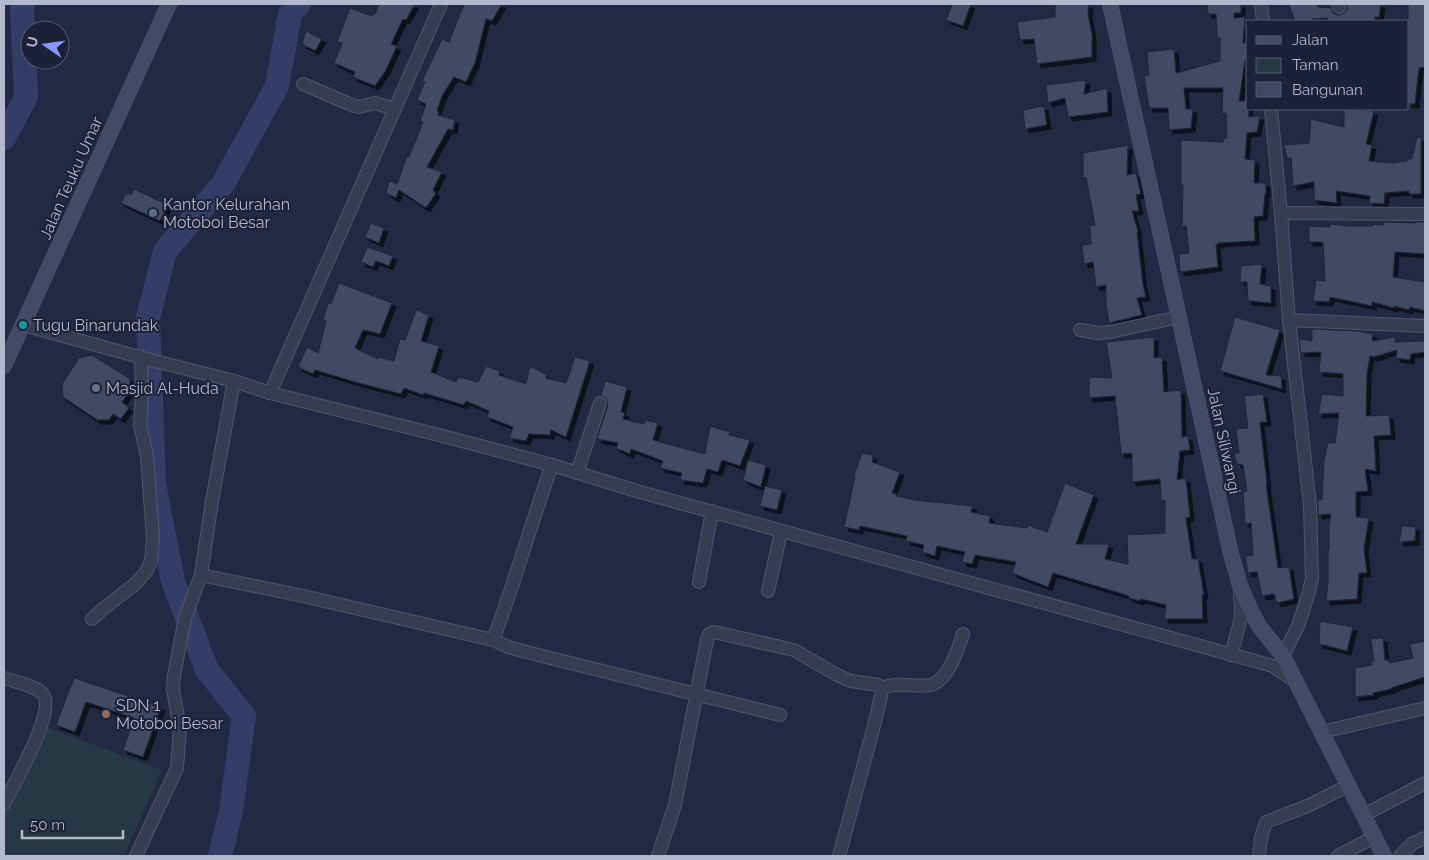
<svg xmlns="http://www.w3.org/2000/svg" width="1429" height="860" font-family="Raleway,sans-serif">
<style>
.green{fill:#253843}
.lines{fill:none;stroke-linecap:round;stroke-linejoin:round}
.river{stroke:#343d68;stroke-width:24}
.building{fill:#424864;stroke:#1f2339;filter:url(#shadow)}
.street-casing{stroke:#53576c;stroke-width:14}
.secondary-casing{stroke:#53576c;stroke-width:16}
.street{stroke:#383c51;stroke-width:12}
.secondary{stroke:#454965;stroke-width:15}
.service-dot{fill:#5c6f8a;stroke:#1d2137;stroke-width:2}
.culture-dot{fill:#0f9aa8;stroke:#1d2137;stroke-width:2}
.worship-dot{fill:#6b7280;stroke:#1d2137;stroke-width:2}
.education-dot{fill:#8d6e63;stroke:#1d2137;stroke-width:2}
.labels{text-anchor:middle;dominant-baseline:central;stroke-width:4;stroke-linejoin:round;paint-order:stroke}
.street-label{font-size:16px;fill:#b4b8cc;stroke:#1d2137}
.poi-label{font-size:16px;fill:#b4b8cc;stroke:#1d2137;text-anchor:start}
</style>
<defs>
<filter id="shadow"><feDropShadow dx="4" dy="4" stdDeviation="0" flood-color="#0009"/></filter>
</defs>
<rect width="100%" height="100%" fill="#232942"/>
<!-- green -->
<polygon class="green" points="36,723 162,770 124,856 4,856 4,789"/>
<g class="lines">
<!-- river -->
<g class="river">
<polyline points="4,138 26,97 22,8 23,4"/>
<polyline points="220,856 231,811 244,716 207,670 173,581 154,484 148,318 165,251 223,184 277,86 290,14 299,4"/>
</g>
</g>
<!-- building -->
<g class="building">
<polygon points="379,4 415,4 406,20 403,19 391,44 397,46 386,70 375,86 353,77 355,72 334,63 342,43 337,42 350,8 372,16 373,14 375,14"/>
<polygon points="464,4 502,4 492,21 486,19 475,63 466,82 454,77 442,96 437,111 439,112 438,115 455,120 453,130 448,129 427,167 442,172 433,190 436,193 426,208 399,190 396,198 386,193 389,181 397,184 407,156 409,157 423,122 420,121 426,104 417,100 425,82 422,81 442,39 449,42"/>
<polygon points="952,4 971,4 963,26 946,20"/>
<polygon points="1055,4 1089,4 1088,14 1092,34 1092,57 1037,64 1034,39 1020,40 1017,22 1055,17"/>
<polygon points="1207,4 1241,4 1241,13 1234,13 1234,18 1245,17 1243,43 1248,43 1248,60 1245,60 1239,101 1248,101 1249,117 1260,116 1257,132 1247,133 1245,159 1255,160 1254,183 1266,183 1266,193 1265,194 1263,216 1254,217 1255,241 1218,243 1219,244 1216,245 1218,267 1180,272 1179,254 1189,253 1186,226 1182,227 1183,185 1181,185 1181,140 1223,142 1223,139 1227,138 1226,113 1222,114 1223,88 1184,88 1186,109 1193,109 1191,128 1169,130 1168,108 1149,108 1144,76 1149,75 1147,52 1174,49 1176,73 1220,61 1220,38 1217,38 1216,14 1208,14"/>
<polygon points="1289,4 1317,4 1318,7 1331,8 1333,13 1338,15 1342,14 1347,10 1347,4 1381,4 1379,17 1375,17 1375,21 1328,21 1328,18 1312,19 1310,21 1295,21"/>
<polygon points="1408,4 1425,4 1425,67 1419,68 1415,104 1408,104"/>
<polygon points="306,31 322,39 315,51 302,44"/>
<polygon points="1086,80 1084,94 1107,88 1108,112 1068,117 1065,98 1048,103 1046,85"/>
<polygon points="1044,106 1047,125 1025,129 1023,110"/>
<polygon points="1344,109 1374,111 1366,144 1372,145 1369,161 1393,163 1407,161 1407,159 1412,159 1417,137 1421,138 1421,194 1409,194 1409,191 1385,193 1384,204 1369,203 1370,196 1336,191 1337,203 1314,200 1314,182 1293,186 1291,158 1287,158 1284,145 1309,143 1311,119 1344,127"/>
<polygon points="1128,145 1127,175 1136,173 1141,194 1136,195 1139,211 1132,211 1138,231 1137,232 1143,285 1146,297 1137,298 1142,315 1109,323 1106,304 1106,285 1096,287 1093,262 1084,264 1082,245 1091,244 1090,225 1095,225 1086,177 1083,178 1083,153"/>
<polygon points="134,189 168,205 160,221 121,203 126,193 131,195"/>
<polygon points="1384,222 1415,223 1415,222 1425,222 1425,254 1395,252 1393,277 1425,282 1425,311 1410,307 1409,310 1394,306 1394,308 1372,302 1372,306 1330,297 1329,302 1313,301 1316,280 1325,281 1323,242 1309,242 1309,226 1330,227 1330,224 1349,226 1373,226 1373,224 1383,225"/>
<polygon points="371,223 384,228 379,243 365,237"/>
<polygon points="367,247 393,256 389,266 376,261 373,267 361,262"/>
<polygon points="1262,264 1260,284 1271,286 1271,303 1248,301 1247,282 1240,282 1241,266"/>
<polygon points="339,283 392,303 380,334 363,330 355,348 378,359 379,357 394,361 400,339 405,340 416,310 429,315 421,341 439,346 431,372 456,382 458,377 478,382 486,366 500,371 499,375 526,384 530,366 547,375 546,378 566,383 575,357 590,361 566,437 551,430 550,435 529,434 526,441 509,438 513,427 487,417 489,411 466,401 464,405 424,393 423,395 404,388 401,394 355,382 315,370 313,374 298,367 307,347 318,353 326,321 323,320 328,303 331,304"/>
<polygon points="1235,317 1280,330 1266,375 1281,376 1282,389 1220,371"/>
<polygon points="1312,329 1357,331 1373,334 1372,341 1395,337 1395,342 1425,341 1425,352 1411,354 1410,360 1396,358 1397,350 1374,357 1370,356 1367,373 1366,416 1389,415 1391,435 1374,436 1376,471 1365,469 1368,491 1356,492 1356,517 1369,518 1364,549 1367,573 1359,573 1357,599 1326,601 1328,583 1328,550 1329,550 1329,525 1331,514 1318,515 1318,500 1322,500 1324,460 1328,443 1335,443 1339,413 1318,414 1322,394 1343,396 1343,374 1319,372 1321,352 1301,353 1299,339 1312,341"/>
<polygon points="1154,337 1154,358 1162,357 1164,392 1181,390 1182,437 1188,436 1190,450 1180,451 1177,480 1186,478 1190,517 1186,518 1192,559 1198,559 1204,595 1202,595 1203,619 1164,619 1166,605 1141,599 1140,601 1129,598 1129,596 1053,573 1048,587 1012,573 1016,562 975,555 972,564 962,562 965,552 937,546 935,556 922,552 924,545 906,541 907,536 860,526 859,530 844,527 855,477 854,476 862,453 873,455 872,462 900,472 892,493 896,494 896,496 915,500 973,506 971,512 990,516 989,523 1027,528 1028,525 1047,532 1065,483 1094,495 1076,544 1109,544 1105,559 1128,564 1127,535 1165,533 1165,500 1161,501 1160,479 1132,482 1132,453 1121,454 1115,396 1089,398 1089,377 1112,378 1106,342"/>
<polygon points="92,355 130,379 130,391 122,402 129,408 121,419 113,414 109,420 97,420 63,397 62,384 79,358"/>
<polygon points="605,381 627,387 621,412 625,413 623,419 644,424 645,420 658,423 653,440 705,454 710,426 730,432 729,435 750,440 740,466 722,460 718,472 707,469 703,483 680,480 682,473 660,468 663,461 631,449 630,454 616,448 618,443 597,439 608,405 606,398 601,395"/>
<polygon points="1263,394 1267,422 1260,422 1267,484 1266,484 1278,568 1289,567 1294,599 1277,603 1274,594 1262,596 1257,572 1248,573 1245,556 1253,555 1251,523 1245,524 1243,492 1247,491 1243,465 1237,464 1234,453 1239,453 1236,429 1248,428 1244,396"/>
<polygon points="748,460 766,465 761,487 743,480"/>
<polygon points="765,486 782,490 777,510 760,506"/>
<polygon points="1402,526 1416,527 1415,541 1399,542"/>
<polygon points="1320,621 1353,627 1347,651 1319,644"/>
<polygon points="1383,638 1385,660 1389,660 1389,663 1413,658 1410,644 1425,641 1425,677 1391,688 1391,689 1373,693 1374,695 1355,697 1355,668 1372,665 1371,661 1374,661 1371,639"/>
<polygon points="74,678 161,707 143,757 123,750 134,718 86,702 75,732 56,725"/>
</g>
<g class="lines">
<!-- street casing -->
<g class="street-casing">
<g id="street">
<polyline points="1261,4 1263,21"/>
<polyline points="1338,4 1339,7"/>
<polyline points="303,84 354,106 359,107 375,103 395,109"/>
<polyline points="1271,109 1281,213 1289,320 1310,505 1312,579 1308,595 1298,626 1283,656"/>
<polyline points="1281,213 1425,214"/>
<polyline points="1289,320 1425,326"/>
<polyline points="23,325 147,359 234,381 270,393 439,435 552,465 640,492 1273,666 1296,682"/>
<polyline points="1080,330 1098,333 1110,332 1179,317"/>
<polyline points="270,393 441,4"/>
<polyline points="577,473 600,403"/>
<path d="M201,575l102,21 190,44c22,-57 38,-117 59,-175"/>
<polyline points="699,582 712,511"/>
<polyline points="768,591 781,532"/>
<polyline points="92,619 103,609 135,584 146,572 151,561 153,538 147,456 140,425 142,393 141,358"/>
<polyline points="493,640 508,647 542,656 780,715"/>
<polyline points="1231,655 1241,618 1240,589"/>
<path d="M4,678c11,4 31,7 39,16 14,17 -30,91 -39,110"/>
<path d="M880,688c5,-1 10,-3 15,-3 12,-1 24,2 35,0 18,-4 28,-35 33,-51"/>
<polyline points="1322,732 1425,708"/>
<polyline points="1364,815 1425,783"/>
<polyline points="136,856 177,768 180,728 173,690 174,676 185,618 201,575 212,501 234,381"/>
<polyline points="658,856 675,805 707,640 709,634 714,632 794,650 839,676 851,681 878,685 882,691 875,722 839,856"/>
<polyline points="1259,856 1261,838 1266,822 1310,805 1349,785"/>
<polyline points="1338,856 1374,837"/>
<polyline points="1400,856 1413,843 1425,838"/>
</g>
</g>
<!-- secondary casing -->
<g class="secondary-casing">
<g id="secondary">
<polyline points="1110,4 1231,554 1240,586 1252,613 1259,626 1283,656 1384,856"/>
<polyline points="4,366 169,4"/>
</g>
</g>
<!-- street -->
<use href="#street" class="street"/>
<!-- secondary -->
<use href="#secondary" class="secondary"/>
</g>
<!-- markers -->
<circle class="service-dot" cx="153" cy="213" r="5"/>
<circle class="culture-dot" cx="23" cy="325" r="5"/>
<circle class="worship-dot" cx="96" cy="388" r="5"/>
<circle class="education-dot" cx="106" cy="714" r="5"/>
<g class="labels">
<!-- street labels -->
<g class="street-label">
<text transform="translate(71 178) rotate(-66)">Jalan Teuku Umar</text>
<text transform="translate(1224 441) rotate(78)">Jalan Siliwangi</text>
</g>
<!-- poi labels -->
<g class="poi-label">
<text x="163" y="204">Kantor Kelurahan<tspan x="163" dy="18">Motoboi Besar</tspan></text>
<text x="33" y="325">Tugu Binarundak</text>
<text x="106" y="388">Masjid Al-Huda</text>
<text x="116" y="705">SDN 1<tspan x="116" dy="18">Motoboi Besar</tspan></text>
</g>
</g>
<!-- border -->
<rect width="1429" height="860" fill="none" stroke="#b4b8cc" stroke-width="10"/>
<!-- legend -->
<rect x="1246" y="20" width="162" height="90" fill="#1d2137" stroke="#595d73"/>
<rect x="1256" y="36" width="25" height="8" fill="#454965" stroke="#595d73"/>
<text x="1292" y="45" font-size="15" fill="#b4b8cc">Jalan</text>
<rect x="1256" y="58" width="25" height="15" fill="#253843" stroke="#595d73"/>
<text x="1292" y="70" font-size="15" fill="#b4b8cc">Taman</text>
<rect x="1256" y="82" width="25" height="15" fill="#424864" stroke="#595d73"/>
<text x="1292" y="95" font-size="15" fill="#b4b8cc">Bangunan</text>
<!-- north arrow -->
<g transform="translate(45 45) rotate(283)"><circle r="24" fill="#1d2137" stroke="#595d73"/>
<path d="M0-4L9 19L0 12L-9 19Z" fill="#8696ff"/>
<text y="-8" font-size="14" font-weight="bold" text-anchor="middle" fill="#b4b8cc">U</text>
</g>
<!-- scale -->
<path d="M22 830v8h101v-8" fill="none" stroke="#b4b8cc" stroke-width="2.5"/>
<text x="30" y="830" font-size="15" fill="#b4b8cc" stroke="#1d2137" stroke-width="4" paint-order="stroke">50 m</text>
</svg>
